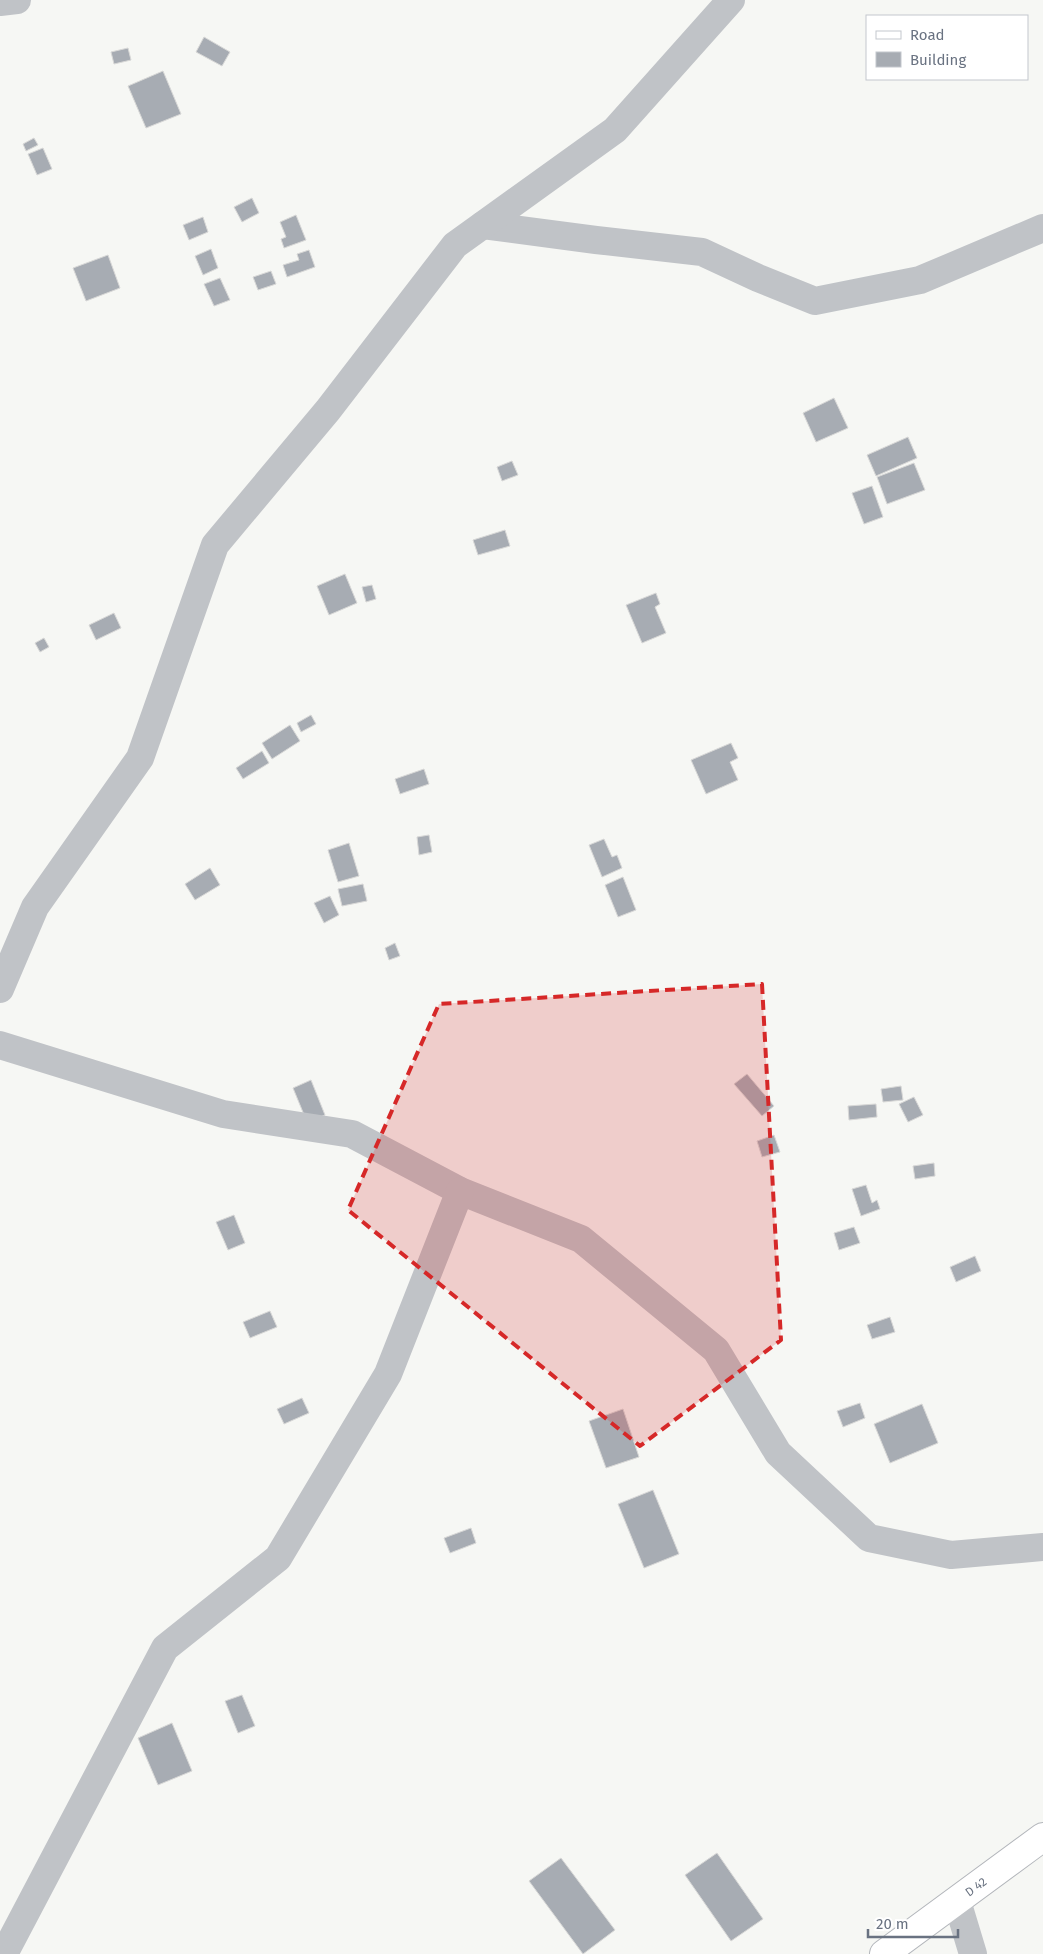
<svg xmlns="http://www.w3.org/2000/svg" width="1043" height="1954" font-family="'Fira Sans',sans-serif">
<style>
.building{fill:#a7acb3;stroke:#d8d8d7}
.lines{fill:none;stroke-linecap:round;stroke-linejoin:round}
.secondary-casing{stroke:#b3b6bb;stroke-width:30}
.street{stroke:#c0c3c7;stroke-width:28}
.secondary{stroke:#fff;stroke-width:28}
.marked{fill:#d62828;fill-opacity:0.2;stroke:#d62828;stroke-width:4;stroke-dasharray:10 6;stroke-linejoin:round}
.labels{text-anchor:middle;dominant-baseline:central;stroke-width:5;stroke-linejoin:round;paint-order:stroke}
.street-label{font-size:12px;fill:#697281;stroke:#fff}
</style>
<rect width="100%" height="100%" fill="#f6f7f4"/>
<!-- building -->
<g class="building">
<polygon points="204,37 230,52 222,66 196,52"/>
<polygon points="128,48 131,60 114,64 111,52"/>
<polygon points="163,71 181,114 146,128 128,86"/>
<polygon points="34,138 38,145 26,151 23,144"/>
<polygon points="43,148 52,169 37,175 28,154"/>
<polygon points="252,198 259,213 242,222 234,207"/>
<polygon points="296,215 306,240 284,248 281,239 286,237 280,222"/>
<polygon points="203,217 208,232 189,240 183,225"/>
<polygon points="211,249 218,268 203,275 195,256"/>
<polygon points="309,250 315,267 287,277 283,265 299,260 297,254"/>
<polygon points="108,255 120,288 86,301 73,268"/>
<polygon points="271,271 276,284 258,290 253,277"/>
<polygon points="220,278 230,300 214,306 204,284"/>
<polygon points="834,398 848,428 816,442 803,413"/>
<polygon points="908,437 917,458 876,476 867,455"/>
<polygon points="512,461 518,475 502,481 497,467"/>
<polygon points="914,463 925,490 887,504 877,477"/>
<polygon points="872,486 883,517 864,524 852,493"/>
<polygon points="505,530 510,546 478,555 473,540"/>
<polygon points="345,574 357,603 329,615 317,586"/>
<polygon points="372,585 376,599 366,602 362,587"/>
<polygon points="656,593 660,604 655,607 666,633 642,643 626,605"/>
<polygon points="114,613 121,628 96,640 89,625"/>
<polygon points="44,638 49,647 40,652 35,643"/>
<polygon points="311,715 316,724 301,732 297,723"/>
<polygon points="290,725 300,741 272,759 262,743"/>
<polygon points="731,743 738,758 730,762 738,780 706,794 691,760"/>
<polygon points="262,751 269,763 243,779 236,768"/>
<polygon points="424,769 429,784 400,794 395,779"/>
<polygon points="429,835 432,852 419,855 417,837"/>
<polygon points="604,839 612,857 617,855 622,868 602,877 589,845"/>
<polygon points="349,843 359,876 338,882 328,850"/>
<polygon points="210,868 220,885 195,900 185,884"/>
<polygon points="623,877 636,910 618,917 605,885"/>
<polygon points="363,884 367,901 342,906 338,889"/>
<polygon points="330,896 339,915 324,923 314,903"/>
<polygon points="395,943 400,956 389,960 385,948"/>
<polygon points="747,1074 774,1106 762,1116 734,1084"/>
<polygon points="311,1080 325,1115 307,1122 293,1088"/>
<polygon points="901,1086 903,1100 883,1102 881,1089"/>
<polygon points="914,1097 923,1115 908,1122 899,1104"/>
<polygon points="876,1104 877,1117 849,1120 848,1106"/>
<polygon points="774,1135 780,1152 762,1157 757,1141"/>
<polygon points="934,1163 935,1176 915,1179 913,1166"/>
<polygon points="866,1185 872,1203 877,1200 880,1209 861,1216 852,1189"/>
<polygon points="234,1215 245,1243 228,1250 216,1222"/>
<polygon points="854,1227 860,1243 839,1250 834,1233"/>
<polygon points="975,1256 981,1271 956,1282 950,1267"/>
<polygon points="270,1311 277,1327 250,1338 243,1322"/>
<polygon points="890,1317 895,1332 872,1339 867,1325"/>
<polygon points="302,1398 309,1413 284,1424 277,1409"/>
<polygon points="860,1403 865,1418 843,1427 837,1411"/>
<polygon points="922,1404 938,1443 890,1463 874,1424"/>
<polygon points="623,1409 639,1457 606,1468 589,1421"/>
<polygon points="653,1490 679,1554 644,1568 618,1504"/>
<polygon points="471,1528 476,1543 450,1553 444,1538"/>
<polygon points="242,1695 255,1726 238,1733 225,1701"/>
<polygon points="172,1723 192,1771 158,1785 138,1738"/>
<polygon points="717,1853 763,1919 731,1941 685,1875"/>
<polygon points="561,1858 615,1930 583,1954 529,1881"/>
</g>
<g class="lines">
<!-- secondary casing -->
<g class="secondary-casing">
<polyline id="secondary" points="884,1954 1043,1837"/>
</g>
<!-- street -->
<g class="street">
<polyline points="0,2 17,0"/>
<polyline points="483,225 596,240 702,252 758,278 815,301 920,280 1043,228"/>
<polyline points="0,989 35,907 140,758 215,545 328,410 455,245 615,130 731,0"/>
<polyline points="0,1045 223,1114 352,1134 460,1191 581,1239 716,1350 778,1453 869,1538 951,1555 1043,1547"/>
<polyline points="957,1901 973,1954"/>
<polyline points="4,1954 165,1648 278,1558 388,1374 460,1191"/>
</g>
<!-- secondary -->
<use href="#secondary" class="secondary"/>
</g>
<!-- marked area -->
<path class="marked" d="M762,984l19,356 -141,106 -292,-236 91,-206z"/>
<g class="labels">
<!-- street labels -->
<g class="street-label">
<text transform="translate(976 1887) rotate(-36)">D 42</text>
</g>
</g>
<!-- legend -->
<rect x="866" y="15" width="162" height="65" fill="#ffffff" stroke="#c3c7cd"/>
<rect x="876" y="31" width="25" height="8" fill="#ffffff" stroke="#c3c7cd"/>
<text x="910" y="40" font-size="15" fill="#697281">Road</text>
<rect x="876" y="52" width="25" height="15" fill="#a7acb3" stroke="#c3c7cd"/>
<text x="910" y="65" font-size="15" fill="#697281">Building</text>
<!-- scale -->
<path d="M868 1929v8h90v-8" fill="none" stroke="#697281" stroke-width="2.5"/>
<text x="876" y="1929" font-size="15" fill="#697281" stroke="#ffffff" stroke-width="4" paint-order="stroke">20 m</text>
</svg>
